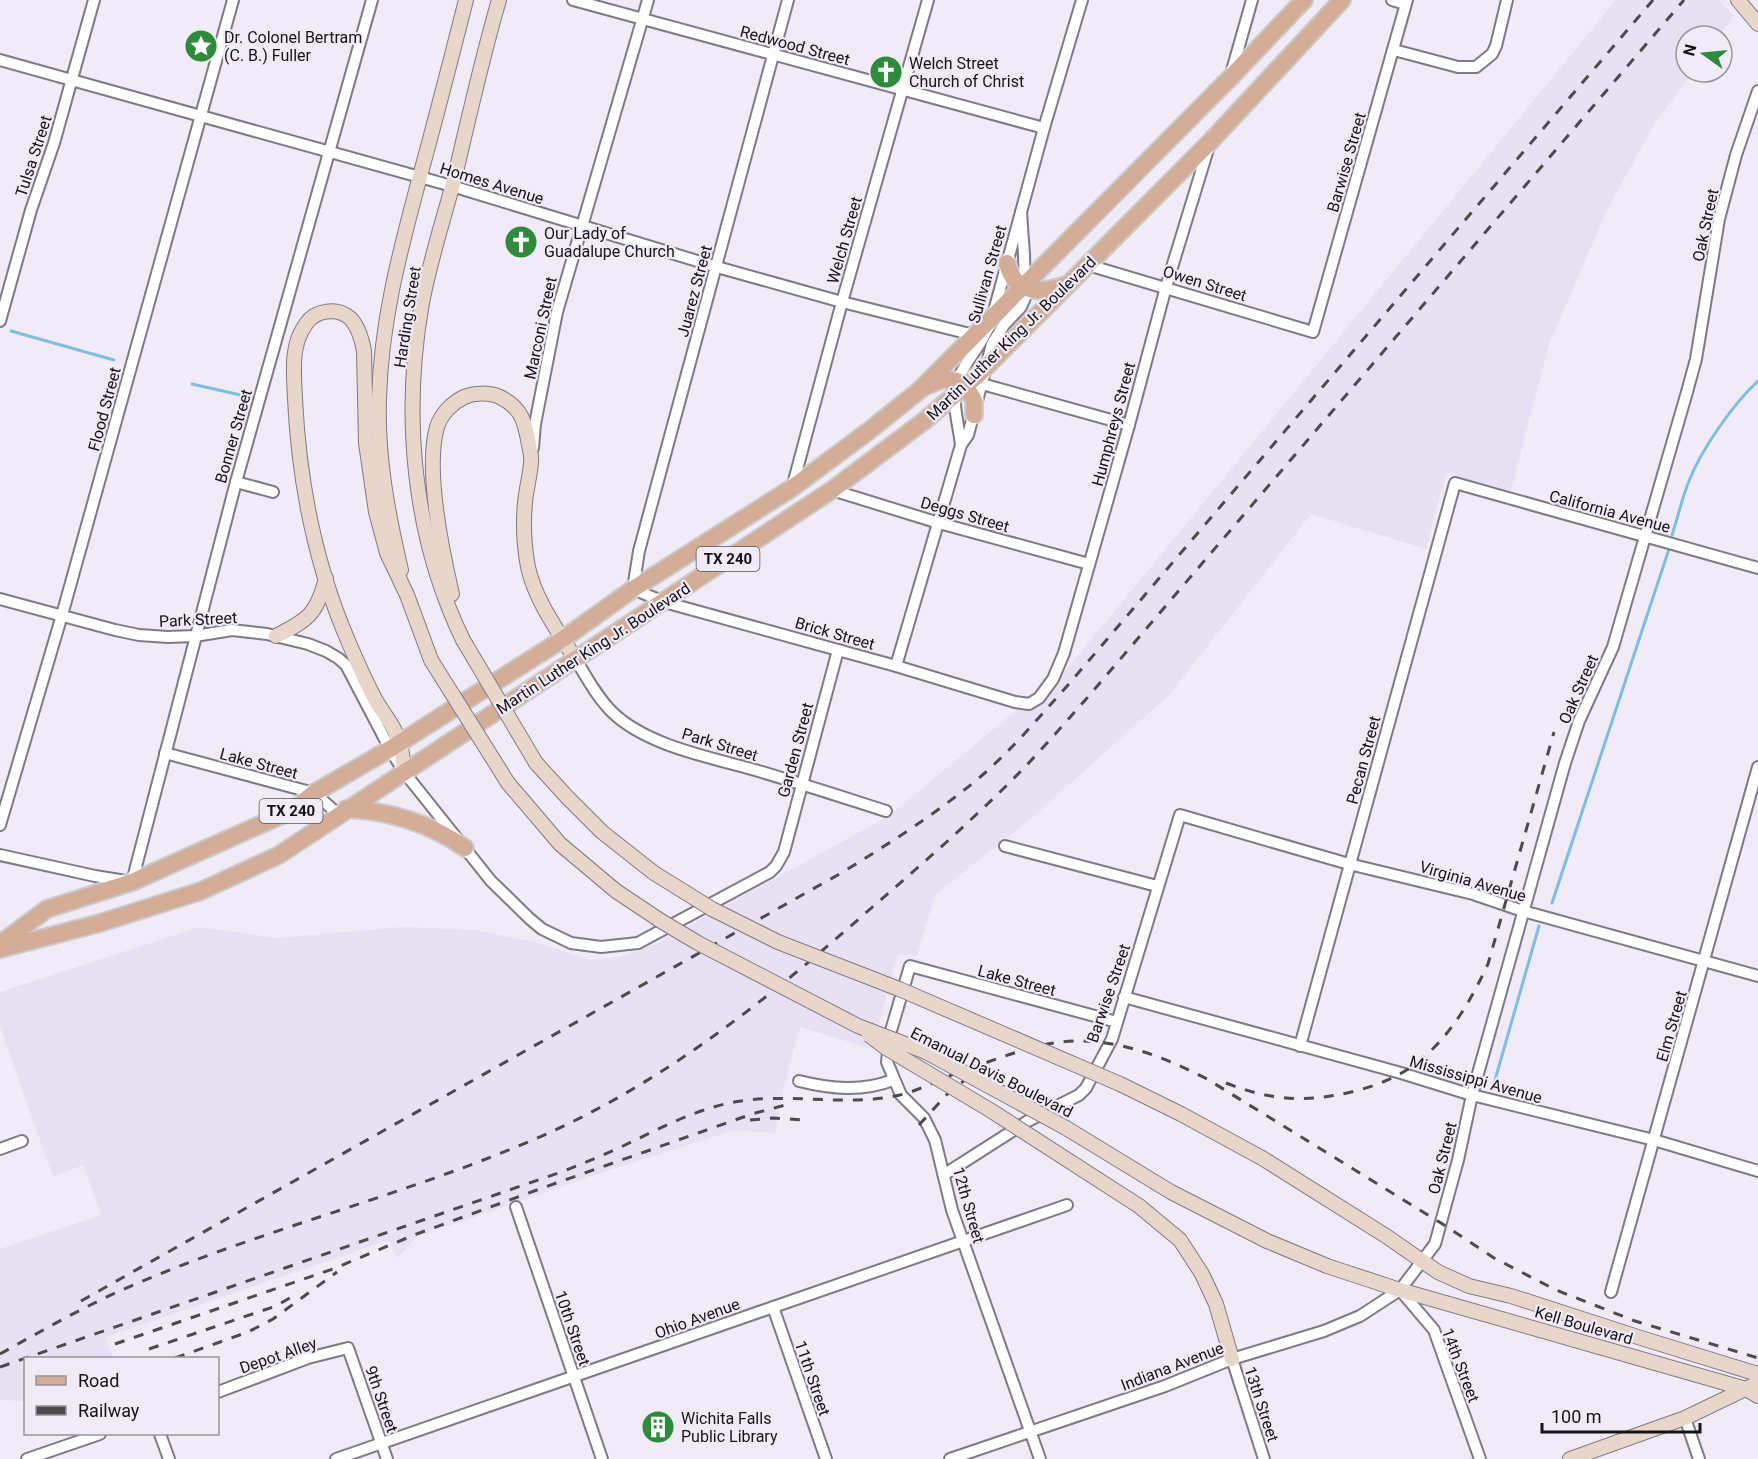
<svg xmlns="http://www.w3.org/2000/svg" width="1758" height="1459" font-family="Roboto,sans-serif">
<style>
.built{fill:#e8e0f3}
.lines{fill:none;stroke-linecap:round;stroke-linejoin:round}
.stream{stroke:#80bedf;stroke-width:3}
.street-casing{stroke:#7f7a85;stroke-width:14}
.secondary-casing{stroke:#7f7a85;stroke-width:16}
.primary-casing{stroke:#cccbcc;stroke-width:20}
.street{stroke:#fff;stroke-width:10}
.secondary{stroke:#e9d6cb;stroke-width:14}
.primary{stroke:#d3ad97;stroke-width:16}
.rail{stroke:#4c494f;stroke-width:3;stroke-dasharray:10 10;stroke-linecap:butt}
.secondary-bridge-casing{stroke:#7f7a85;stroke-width:16;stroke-linecap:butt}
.secondary-bridge{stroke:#e9d6cb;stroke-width:14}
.labels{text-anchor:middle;stroke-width:4.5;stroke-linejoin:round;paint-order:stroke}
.shield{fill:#f0ebf7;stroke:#57545a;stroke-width:1.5}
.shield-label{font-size:15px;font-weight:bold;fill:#151317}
.poi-label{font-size:16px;fill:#151317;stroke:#f0ebf7;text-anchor:start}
.street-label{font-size:16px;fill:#151317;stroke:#f0ebf7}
</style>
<rect width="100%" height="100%" fill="#f0ebf7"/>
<path class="built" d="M1616 0H1719L1733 16 1719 36H1686V72H1693L1653 126 1607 210 1549 344 1511 491 1446 473 1426 549 1311 514 1169 695 1034 816 935 895 917 956 898 954 872 1049 800 1027 784 1086 775 1133 734 1130 601 1173 417 1237 397 1258 389 1240 105 1337 113 1358H26L25 1401 0 1400V1249L101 1215 83 1165 53 1177 0 1027V992L200 927 277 938 402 927 477 930 546 945 590 960 619 957 656 944 889 816 1018 709 1036 707Z"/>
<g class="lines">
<g class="stream">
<path d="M11 331 114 360"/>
<path d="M192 384 245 396"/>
<path d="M1672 535C1678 517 1682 498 1689 481 1701 450 1733 404 1758 381"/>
<path d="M1552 903 1669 549"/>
<path d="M1493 1087 1539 926"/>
</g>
<g class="street-casing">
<g id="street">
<path d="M573 0 1044 128"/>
<path d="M788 0 639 551 633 589 664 602 896 666 1015 702 1029 704 1039 698 1053 679 1064 653 1129 425 1166 287 1209 146"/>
<path d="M1392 0 1405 4"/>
<path d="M1394 50 1458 67H1476L1492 54 1496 46 1507 0"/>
<path d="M0 60 452 186 717 267 842 302 974 335"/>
<path d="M1231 74 1252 0"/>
<path d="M1088 265 1313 332 1407 0"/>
<path d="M994 311 1044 128 1082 0"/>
<path d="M0 321 31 210 54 143 94 0"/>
<path d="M982 384 1129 425"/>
<path d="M961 445C959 425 950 399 958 379 966 360 982 345 989 326"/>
<path d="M533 448 535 424 557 312 648 0"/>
<path d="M236 482 273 492"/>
<path d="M792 488 842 302 928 0"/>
<path d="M832 490 939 523 1089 564"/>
<path d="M0 599 115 630 139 635 168 637 195 636 232 630 267 634 308 644 326 651 338 658 346 665 390 749 404 772 491 881 530 919 542 929 571 943 601 947 638 943 770 872 776 866 784 852 838 650"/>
<path d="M576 660C587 678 597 697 612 712 647 746 710 757 755 770 799 783 842 797 886 811"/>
<path d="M896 666 961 445 968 435 992 344 1004 325 1021 307 1025 298 1024 255 1021 212"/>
<path d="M165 753 314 793 338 814"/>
<path d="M0 825 62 615 233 0"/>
<path d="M1005 846 1157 886"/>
<path d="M0 855 95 876 132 882 236 482 372 0"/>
<path d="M1124 997 1401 1073 1472 1095 1654 1140 1758 1171"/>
<path d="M1300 1046 1455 483 1758 568"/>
<path d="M799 1081C831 1089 862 1092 893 1080"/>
<path d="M0 1149 22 1141"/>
<path d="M945 1174 1028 1121 1079 1095 1086 1088 1112 1039 1180 815 1349 864 1473 894 1523 911 1758 976"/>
<path d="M516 1207 602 1459"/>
<path d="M1400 1290 1434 1330 1480 1459"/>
<path d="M1611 1292 1758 767"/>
<path d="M773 1307 826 1459"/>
<path d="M1232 1359 1264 1459"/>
<path d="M218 1392 308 1358 348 1348 387 1459"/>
<path d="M1685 1418 1699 1459"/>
<path d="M160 1434 169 1459"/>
<path d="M27 1459 100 1434"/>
<path d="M336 1459 1067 1205"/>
<path d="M950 1459 1165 1386 1232 1359 1324 1331 1360 1316 1400 1290 1435 1244 1458 1160 1472 1095 1565 763 1579 721 1613 647 1687 392 1696 359 1719 219 1736 155 1758 91"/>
<path d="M1040 1459 952 1210 935 1140 924 1118 901 1095 887 1062 890 1034 910 966 1117 1022"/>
</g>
</g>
<g class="secondary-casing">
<g id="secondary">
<path d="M1738 0 1758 24"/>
<path d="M401 570C388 514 377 458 379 399 381 321 400 251 420 176 436 118 451 59 466 0"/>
<path d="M452 594C442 551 425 469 437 427 441 414 452 403 464 397 474 393 489 392 500 397 522 408 525 422 529 445 530 450 532 457 531 463 530 476 526 490 525 503 523 524 524 546 528 567 535 600 558 631 576 660"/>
<path d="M276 636C308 620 317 614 326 578"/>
<path d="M463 640C413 537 402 415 422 303 430 260 444 218 455 176 469 117 482 58 499 0"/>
<path d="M536 763 567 797 602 832 654 873"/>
<path d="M404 772C403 763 403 753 400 745 397 730 384 714 376 701 366 682 357 662 349 643 316 567 299 481 295 399 294 374 290 345 306 324 315 310 337 307 350 318 359 327 362 340 364 351L366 443 376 512 387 553 407 595 431 660"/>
<path d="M508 783 560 844 616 891"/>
<path d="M1066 1128 1171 1192 1267 1241 1327 1266 1400 1290 1746 1389 1758 1396"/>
<path d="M1262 1158 1386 1236 1438 1272 1469 1286 1511 1296 1641 1338 1758 1374"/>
<path d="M1139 1206 1180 1240 1202 1274 1216 1304 1232 1359"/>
<path d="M1570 1459 1685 1418 1758 1383"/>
</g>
</g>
<g class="primary-casing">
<g id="primary">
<path d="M1007 263C1014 294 1041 294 1066 285"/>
<path d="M926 386 943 379 957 381 969 392 974 400V415"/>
<path d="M346 809C387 810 432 824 465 848"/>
<path d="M0 944 47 909 132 882 293 810 314 793 390 749 563 639 633 589 792 488 870 430 921 389 1230 78 1304 0"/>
<path d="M0 949 100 923 201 891 279 855 832 490 924 421 976 377 1210 142 1342 0"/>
</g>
</g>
<use href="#street" class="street"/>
<use href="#secondary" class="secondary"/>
<use href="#primary" class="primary"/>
<g class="rail">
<path d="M1226 1083C1272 1101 1307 1103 1355 1091 1380 1085 1405 1074 1424 1057 1453 1032 1472 998 1488 964L1554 732"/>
<path d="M750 1120 774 1118 805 1120"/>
<path d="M919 1125 951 1090 978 1071"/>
<path d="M81 1301 843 872C893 841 942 810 986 772 1016 745 1042 714 1068 685L1653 0"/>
<path d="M115 1344 333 1269 414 1235 545 1187 752 1114 789 1104"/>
<path d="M149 1349 276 1306 293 1296"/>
<path d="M0 1354C45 1329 90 1303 138 1283 265 1229 401 1196 528 1142 657 1088 766 1001 869 910 921 865 974 819 1022 770 1044 747 1066 722 1087 698L1684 0"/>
<path d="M175 1358 248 1332 273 1319 337 1272"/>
<path d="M0 1367 564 1171C584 1163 604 1155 623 1146 661 1128 699 1107 741 1101 794 1093 848 1107 900 1095 921 1090 940 1079 959 1072 999 1059 1040 1040 1082 1041 1127 1042 1168 1059 1207 1079L1441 1223 1494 1258 1556 1290 1635 1321 1758 1358"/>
</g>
<g class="secondary-bridge-casing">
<g id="secondary-bridge">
<path d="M463 640 536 763"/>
<path d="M431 660 508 783"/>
<path d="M654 873 712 909 778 942 899 989 1120 1084 1181 1114 1262 1158"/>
<path d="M616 891 661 921 698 943 858 1026 926 1052 1066 1128"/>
<path d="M869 1035 886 1048 990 1110 1139 1206"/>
</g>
</g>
<use href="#secondary-bridge" class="secondary-bridge"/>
</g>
<defs>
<g id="sight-disc" transform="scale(1.725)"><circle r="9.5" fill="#2f8b3c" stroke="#f0ebf7"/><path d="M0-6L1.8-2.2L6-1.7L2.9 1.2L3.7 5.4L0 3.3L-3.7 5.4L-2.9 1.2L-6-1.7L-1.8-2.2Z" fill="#fff"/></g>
<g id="church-disc" transform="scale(1.725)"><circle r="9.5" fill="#2f8b3c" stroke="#f0ebf7"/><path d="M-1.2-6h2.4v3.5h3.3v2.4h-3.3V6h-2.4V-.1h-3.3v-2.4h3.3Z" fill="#fff"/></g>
<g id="building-disc" transform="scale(1.725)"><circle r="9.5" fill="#2f8b3c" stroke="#f0ebf7"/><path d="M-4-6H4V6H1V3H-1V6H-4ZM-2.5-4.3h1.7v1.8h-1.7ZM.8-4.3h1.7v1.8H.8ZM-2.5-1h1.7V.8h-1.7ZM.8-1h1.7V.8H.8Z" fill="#fff"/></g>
</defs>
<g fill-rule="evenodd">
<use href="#sight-disc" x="201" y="46"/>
<use href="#church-disc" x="886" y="72"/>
<use href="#church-disc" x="521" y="242"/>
<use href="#building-disc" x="658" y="1427"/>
</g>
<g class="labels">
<g class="shield">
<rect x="696.5" y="547" width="63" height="24" rx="4.5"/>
<rect x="259.5" y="799" width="63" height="24" rx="4.5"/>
</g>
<g class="shield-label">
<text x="728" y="564">TX 240</text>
<text x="291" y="816">TX 240</text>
</g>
<g class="poi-label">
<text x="224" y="43">Dr. Colonel Bertram<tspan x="224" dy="18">(C. B.) Fuller</tspan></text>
<text x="909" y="69">Welch Street<tspan x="909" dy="18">Church of Christ</tspan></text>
<text x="544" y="239">Our Lady of<tspan x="544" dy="18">Guadalupe Church</tspan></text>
<text x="681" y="1424">Wichita Falls<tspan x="681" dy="18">Public Library</tspan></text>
</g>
<g class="street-label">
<text transform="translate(795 45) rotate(15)" y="6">Redwood Street</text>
<text transform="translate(33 156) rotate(-72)" y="6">Tulsa Street</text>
<text transform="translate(1346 162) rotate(-74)" y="6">Barwise Street</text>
<text transform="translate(492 183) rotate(17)" y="6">Homes Avenue</text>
<text transform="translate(1705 225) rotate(-78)" y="6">Oak Street</text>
<text transform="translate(844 240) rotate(-74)" y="6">Welch Street</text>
<text transform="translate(987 274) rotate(-74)" y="6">Sullivan Street</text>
<text transform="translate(1205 283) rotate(17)" y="6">Owen Street</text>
<text transform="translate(694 291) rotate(-75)" y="6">Juarez Street</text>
<text transform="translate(407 317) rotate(-81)" y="6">Harding Street</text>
<text transform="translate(540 328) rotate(-78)" y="6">Marconi Street</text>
<text transform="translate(1011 338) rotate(-44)" y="6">Martin Luther King Jr. Boulevard</text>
<text transform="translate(104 409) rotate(-75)" y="6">Flood Street</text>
<text transform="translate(1113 424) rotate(-75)" y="6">Humphreys Street</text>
<text transform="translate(233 436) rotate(-74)" y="6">Bonner Street</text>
<text transform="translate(1610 511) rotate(15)" y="6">California Avenue</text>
<text transform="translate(965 514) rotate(16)" y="6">Deggs Street</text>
<text transform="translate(198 619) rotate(-3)" y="6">Park Street</text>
<text transform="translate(835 633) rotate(16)" y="6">Brick Street</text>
<text transform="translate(593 648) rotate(-33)" y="6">Martin Luther King Jr. Boulevard</text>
<text transform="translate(1578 689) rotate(-66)" y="6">Oak Street</text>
<text transform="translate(720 744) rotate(17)" y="6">Park Street</text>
<text transform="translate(795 750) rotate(-75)" y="6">Garden Street</text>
<text transform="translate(1363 760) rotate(-75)" y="6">Pecan Street</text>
<text transform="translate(259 763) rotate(15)" y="6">Lake Street</text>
<text transform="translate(1473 881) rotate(16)" y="6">Virginia Avenue</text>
<text transform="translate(1017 980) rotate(15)" y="6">Lake Street</text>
<text transform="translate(1108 993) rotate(-71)" y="6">Barwise Street</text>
<text transform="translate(1671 1026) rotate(-74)" y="6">Elm Street</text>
<text transform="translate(992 1072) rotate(27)" y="6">Emanual Davis Boulevard</text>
<text transform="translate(1476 1079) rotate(16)" y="6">Mississippi Avenue</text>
<text transform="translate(1442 1158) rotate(-76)" y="6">Oak Street</text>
<text transform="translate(969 1205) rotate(74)" y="6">12th Street</text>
<text transform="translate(697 1318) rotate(-20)" y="6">Ohio Avenue</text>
<text transform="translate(1584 1325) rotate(16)" y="6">Kell Boulevard</text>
<text transform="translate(573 1328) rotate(71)" y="6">10th Street</text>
<text transform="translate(278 1355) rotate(-19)" y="6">Depot Alley</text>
<text transform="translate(1461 1365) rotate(69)" y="6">14th Street</text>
<text transform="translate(1172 1366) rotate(-21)" y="6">Indiana Avenue</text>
<text transform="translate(813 1378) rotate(71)" y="6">11th Street</text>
<text transform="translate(382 1399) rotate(71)" y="6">9th Street</text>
<text transform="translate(1262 1404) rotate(72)" y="6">13th Street</text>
</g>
</g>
<rect x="24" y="1357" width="195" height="78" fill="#f0ebf7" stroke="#98959d" stroke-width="1.5"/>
<rect x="36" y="1376" width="30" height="9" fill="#d3ad97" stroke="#98959d" stroke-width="1.5"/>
<text x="78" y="1387" font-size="18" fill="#151317">Road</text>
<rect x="36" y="1406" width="30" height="9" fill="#4c494f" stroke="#98959d" stroke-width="1.5"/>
<text x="78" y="1417" font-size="18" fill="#151317">Railway</text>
<g transform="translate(1704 54) rotate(285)"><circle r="28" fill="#f0ebf7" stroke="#98959d" stroke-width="1.5"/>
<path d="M0-4.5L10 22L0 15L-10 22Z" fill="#2f8b3c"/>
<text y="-9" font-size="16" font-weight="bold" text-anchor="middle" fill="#151317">N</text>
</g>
<path d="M1542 1423v9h158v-9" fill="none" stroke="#151317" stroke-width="3"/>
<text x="1551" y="1423" font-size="18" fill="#151317" stroke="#f0ebf7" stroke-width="4.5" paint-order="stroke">100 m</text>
</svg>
